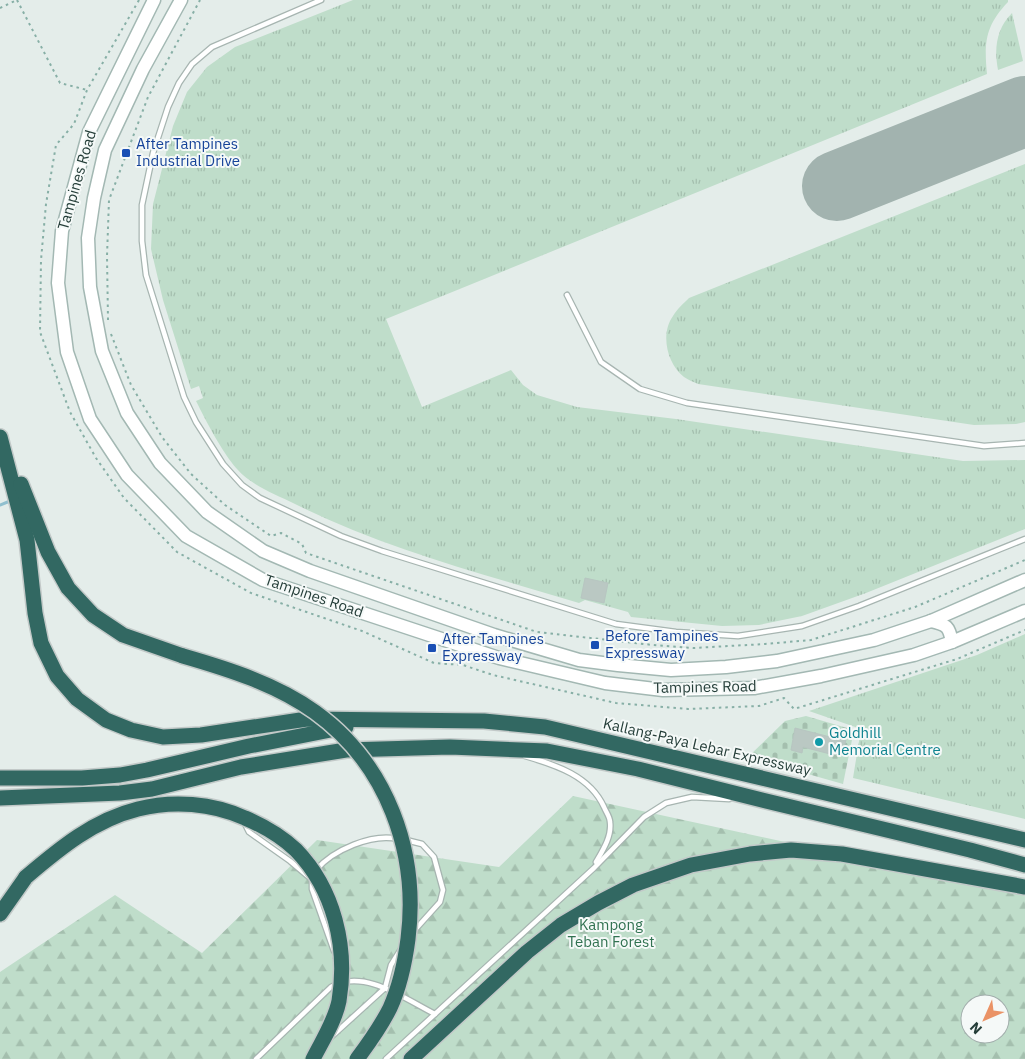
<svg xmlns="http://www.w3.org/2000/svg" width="1025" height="1059" font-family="'IBM Plex Sans',sans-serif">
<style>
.grass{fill:url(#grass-tufts)}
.forest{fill:url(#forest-firs);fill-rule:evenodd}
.cemetery{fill:url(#cemetery-stones)}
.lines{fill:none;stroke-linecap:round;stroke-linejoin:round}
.stream{stroke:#90bfce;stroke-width:3}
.runway{stroke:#a2b3af;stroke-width:70}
.building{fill:#bac8c3;stroke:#b7c6c1}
.service-casing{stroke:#a7b5b1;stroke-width:7}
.secondary-casing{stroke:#a3b8b3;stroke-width:15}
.motorway-casing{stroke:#c2c9c8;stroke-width:18}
.path{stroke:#87afa6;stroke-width:2;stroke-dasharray:2.5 4;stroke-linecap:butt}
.service{stroke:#fff;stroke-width:4.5}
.secondary{stroke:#fff;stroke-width:12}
.motorway{stroke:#326862;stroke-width:15}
.motorway-bridge-casing{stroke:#c2c9c8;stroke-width:18;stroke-linecap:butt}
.motorway-bridge{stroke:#326862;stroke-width:15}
.transit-dot{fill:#1a4fb4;stroke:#f5f9f8;stroke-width:2}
.culture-dot{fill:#0f9aa8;stroke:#f5f9f8;stroke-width:2}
.labels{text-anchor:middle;stroke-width:4;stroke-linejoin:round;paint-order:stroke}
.transit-label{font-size:15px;fill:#164399;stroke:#f5f9f8;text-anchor:start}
.street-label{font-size:15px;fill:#253e39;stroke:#f5f9f8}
.culture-label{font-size:15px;fill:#0d838f;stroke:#f5f9f8;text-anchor:start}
.park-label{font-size:15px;fill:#317251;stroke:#f5f9f8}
</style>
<defs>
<pattern id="grass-tufts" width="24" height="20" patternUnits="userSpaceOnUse" patternTransform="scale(1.25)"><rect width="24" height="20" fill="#bfddca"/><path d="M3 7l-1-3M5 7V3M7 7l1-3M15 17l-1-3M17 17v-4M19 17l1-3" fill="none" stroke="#a4bfae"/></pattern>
<pattern id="forest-firs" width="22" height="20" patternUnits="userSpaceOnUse" patternTransform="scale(1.25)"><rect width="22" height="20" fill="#bfddca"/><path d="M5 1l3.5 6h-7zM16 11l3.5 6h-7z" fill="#a4bfae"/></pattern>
<pattern id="cemetery-stones" width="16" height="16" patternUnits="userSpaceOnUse" patternTransform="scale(1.25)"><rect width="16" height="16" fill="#bfddca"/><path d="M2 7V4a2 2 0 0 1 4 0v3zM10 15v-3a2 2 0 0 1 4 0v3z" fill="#a4bfae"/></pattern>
</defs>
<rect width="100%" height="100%" fill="#e4edea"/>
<g class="grass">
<path d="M353 0H1008V2C985 26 984 43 987 74L386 319 422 407 511 370 523 385 537 395 577 407 676 419 963 461 1025 460V529L866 593 802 616 759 625 722 626 631 617 628 612 585 600 579 603C483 574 385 549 295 504 275 494 252 486 237 469 222 452 206 421 196 401L203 398 199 386 191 389 163 300 151 249 153 204 173 126 187 92 207 67 235 47Z"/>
<path d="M1012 13 1023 61 998 70C994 49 996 29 1012 13Z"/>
<path d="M1025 164V422L1016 424 974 425 698 384C694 382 688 380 684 377 667 364 660 334 673 316 677 309 684 303 689 298Z"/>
<path d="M1025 634V819L853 778 861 729 809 711 977 655Z"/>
</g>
<path class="forest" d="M573 796 1025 894V1059H0V972L115 895 202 953 317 840 499 867ZM970 1004H1000V1034H970Z"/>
<path class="cemetery" d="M806 716 854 730 843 784 748 757 785 721Z"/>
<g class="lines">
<path class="stream" d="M0 505 10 501"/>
<path class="runway" d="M837 186 1025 111"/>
</g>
<g class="building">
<path d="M585 578 608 583 604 603 581 598Z"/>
<path d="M795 728 838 739V738L846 740 842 755 834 753V755L803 747 802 753 791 750Z"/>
</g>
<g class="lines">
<g class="service-casing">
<g id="service">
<path d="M321 0 212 47 192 64 179 83 168 107 153 153 142 205V241L146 275 184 397 196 422 223 464 242 485 260 498 341 536 382 551 616 624 676 632 738 636 802 626 859 606 1025 539"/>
<path d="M567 295 601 362 640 389 687 403 984 446 1025 443"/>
<path d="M525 756C556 765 590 776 604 807 606 812 610 817 610 822 612 836 603 850 596 862"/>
<path d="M244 822 249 832 290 861 309 877"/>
<path d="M406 840 422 844 434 857 443 890 440 902 413 932"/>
<path d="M316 870C333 850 372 833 398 839"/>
<path d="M312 880V889L334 951"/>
<path d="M330 1038 385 988 391 965 401 949"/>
<path d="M256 1059 331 987C364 968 405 999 435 1014"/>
<path d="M386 1059 594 868 644 817 666 803 692 797 729 799"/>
</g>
</g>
<g class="secondary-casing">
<g id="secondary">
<path d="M154 0 89 132 62 231 58 283 67 352 90 419 127 475 186 536 263 580 499 658 605 683 663 690 754 688 821 676 914 655 952 642 1025 611"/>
<path d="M181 0 143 69 105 150 94 198 88 238 90 287 102 351 127 413 160 463 207 512 263 551 310 571 494 635 579 660 618 665 671 670 726 667 777 661 874 640 931 621 1025 580"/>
<path d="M931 621C947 625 949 626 952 642"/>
</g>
</g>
<g class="motorway-casing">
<g id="motorway">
<path d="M0 437 27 540 35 613 41 643 57 676 77 699 106 720 131 730 163 737 201 735 307 719 484 721 545 727 1025 840"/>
<path d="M21 484 48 552 68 588 93 615 123 635 183 656"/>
<path d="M0 778H82L120 775 147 770 249 746 346 727"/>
<path d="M0 798 120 793 152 789 241 767 346 750 450 747 547 751 638 769 762 800 970 850 1025 865"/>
<path d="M0 914 26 877"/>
<path d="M411 1059 527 952 561 925 598 903 633 885 691 865 750 854 791 850 842 854 1025 887"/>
</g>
</g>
<g class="path">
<path d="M17 0 60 83 87 90"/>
<path d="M139 0 87 90 74 124 56 145 46 204 41 260 40 332 70 412 96 458 124 498 177 552 251 593 362 631 434 663 463 665 493 675 616 703 688 709 759 706 784 698 794 709 957 659 1025 630"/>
<path d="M0 8 17 0"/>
<path d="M108 320 107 256 109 200 148 97 200 0"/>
<path d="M111 334 131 385 162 437 191 474 225 505 271 536 281 533 302 544 306 553 537 632 653 645 693 648 765 644 811 640 915 607 1025 560"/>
</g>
<use href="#service" class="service"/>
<use href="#secondary" class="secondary"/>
<use href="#motorway" class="motorway"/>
<g class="motorway-bridge-casing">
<g id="motorway-bridge">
<path d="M183 656C228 669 276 684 315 712 387 764 419 852 408 939 405 962 400 986 390 1008 381 1026 369 1043 357 1059"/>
<path d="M26 877C60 848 94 820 138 809 173 800 212 803 245 818 264 826 281 836 296 850 334 889 348 947 339 1001 335 1021 322 1041 313 1059"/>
</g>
</g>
<use href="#motorway-bridge" class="motorway-bridge"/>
</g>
<g class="transit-dot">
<rect x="121" y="148" width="10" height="10" rx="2.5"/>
<rect x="590" y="640" width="10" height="10" rx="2.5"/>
<rect x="427" y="643" width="10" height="10" rx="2.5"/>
</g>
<circle class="culture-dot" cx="819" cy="742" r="5"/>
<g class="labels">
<g class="transit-label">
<text x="136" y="149">After Tampines<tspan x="136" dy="17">Industrial Drive</tspan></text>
<text x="605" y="641">Before Tampines<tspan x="605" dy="17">Expressway</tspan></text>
<text x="442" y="644">After Tampines<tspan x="442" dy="17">Expressway</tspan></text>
</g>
<g class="street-label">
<text transform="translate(77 180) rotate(-74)" y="5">Tampines Road</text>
<text transform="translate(314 596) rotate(19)" y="5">Tampines Road</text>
<text transform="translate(705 687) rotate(-1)" y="5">Tampines Road</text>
<text transform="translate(707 747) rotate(13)" y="5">Kallang-Paya Lebar Expressway</text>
</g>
<g class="culture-label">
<text x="829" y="738">Goldhill<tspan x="829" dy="17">Memorial Centre</tspan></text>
</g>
<g class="park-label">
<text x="611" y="930">Kampong<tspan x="611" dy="17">Teban Forest</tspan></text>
</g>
</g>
<g transform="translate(985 1019) rotate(225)"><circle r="24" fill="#f5f9f8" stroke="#a2aeac"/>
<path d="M0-4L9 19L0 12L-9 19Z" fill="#ea9366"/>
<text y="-8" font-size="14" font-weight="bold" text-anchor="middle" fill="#253e39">N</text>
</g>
</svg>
